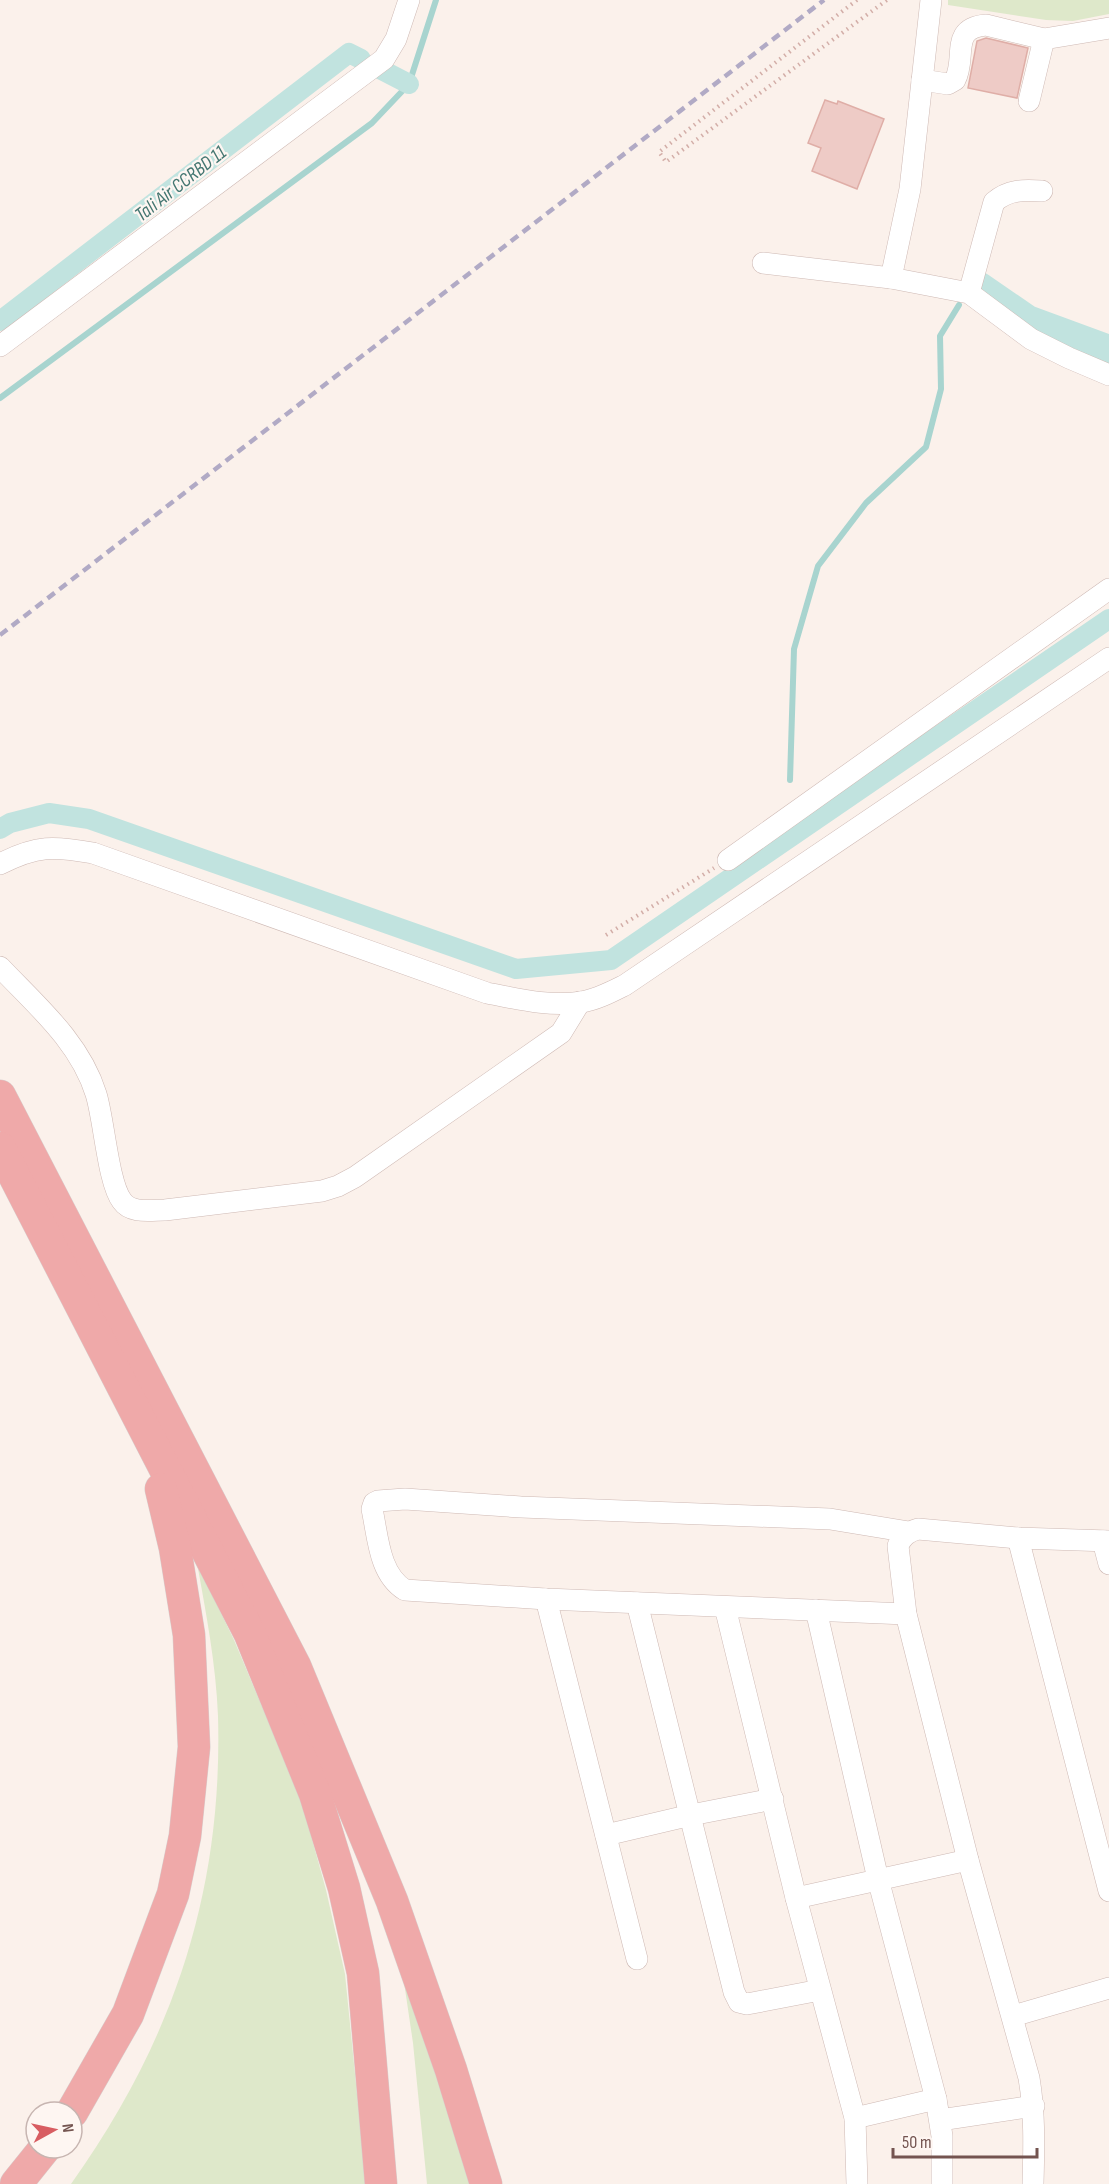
<svg xmlns="http://www.w3.org/2000/svg" width="1109" height="2184" font-family="'Sofia Sans Condensed',sans-serif">
<style>
.green{fill:#dee8ca}
.lines{fill:none;stroke-linecap:round;stroke-linejoin:round}
.stream{stroke:#a8d4cf;stroke-width:6}
.canal{stroke:#c1e3df;stroke-width:20}
.river{stroke:#c1e3df;stroke-width:34}
.building{fill:#eecbc6;stroke:#dfaea7;stroke-width:1.5}
.minor-casing{stroke:#ceb9b4;stroke-width:22}
.highway-casing{stroke:#d8cfce;stroke-width:33}
.path{stroke:#d3aea8;stroke-width:4;stroke-dasharray:1.5 4.5;stroke-linecap:butt}
.minor{stroke:#fff;stroke-width:21}
.highway{stroke:#efa9a9;stroke-width:32}
.rail{stroke:#b1aac5;stroke-width:4.5;stroke-dasharray:9 6;stroke-linecap:butt}
.labels{text-anchor:middle;stroke-width:4.5;stroke-linejoin:round;paint-order:stroke}
.water-label{font-size:20px;font-style:italic;fill:#457772;stroke:#fef6f2}
</style>
<rect width="100%" height="100%" fill="#fbf1eb"/>
<g class="green">
<path d="M948 0H1109V14L1073 21 1046 20 948 5Z"/>
<path d="M197 1563 234 1640 301 1799 326 1890 345 1974 366 2184H71C173 2041 223 1892 218 1716 216 1664 206 1613 197 1563Z"/>
<path d="M400 1955 473 2184H427L413 2043Z"/>
</g>
<g class="lines">
<g class="stream">
<path d="M0 398 372 123 409 84 436 0"/>
<path d="M790 780 794 649 818 566 866 503 926 447 941 389 940 336 959 305"/>
</g>
<g class="canal">
<path d="M378 68 409 84"/>
<path d="M0 321 349 53 361 59"/>
<path d="M0 829 10 823 49 813 89 819 516 969 611 960 1109 619"/>
</g>
<path class="river" d="M979 289 1027 322 1109 352"/>
</g>
<g class="building">
<path d="M986 38 1028 48 1017 98 968 88 977 41Z"/>
<path d="M825 100 837 104 838 101 884 119 857 189 812 171 821 148 808 143Z"/>
</g>
<g class="lines">
<g class="minor-casing">
<g id="minor">
<path d="M931 0 910 189 891 278 969 293 1031 339 1069 358 1109 375"/>
<path d="M922 80 948 84 955 80C967 58 949 28 986 25L1044 39 1109 28"/>
<path d="M1029 101 1044 39"/>
<path d="M763 263 891 278"/>
<path d="M969 293 994 202C1009 189 1024 190 1042 191"/>
<path d="M0 346 384 59 396 39 409 0"/>
<path d="M728 860 1109 589"/>
<path d="M0 864C37 845 54 846 93 853L487 993C518 999 550 1007 581 1002 596 1000 611 992 625 985L1109 658"/>
<path d="M0 967C36 1005 80 1042 96 1094 104 1119 108 1183 122 1201 131 1214 151 1210 165 1210L322 1191 338 1186 355 1177 561 1033 580 1002"/>
<path d="M1018 1538 1109 1891"/>
<path d="M1103 1541 1109 1564"/>
<path d="M546 1599 637 1959"/>
<path d="M637 1603 734 1992 739 2002 747 2004 820 1990"/>
<path d="M725 1607 796 1898 855 2118 857 2184"/>
<path d="M816 1610 878 1879 936 2099 942 2136V2184"/>
<path d="M906 1614 546 1599 405 1590C379 1574 378 1537 372 1509L374 1503 378 1501 405 1499 521 1507 830 1519 909 1532"/>
<path d="M606 1835 691 1815 773 1799"/>
<path d="M796 1898 968 1860"/>
<path d="M1013 2016 1109 1988"/>
<path d="M855 2118 936 2099"/>
<path d="M940 2120 1034 2106"/>
<path d="M1033 2184C1034 2148 1035 2114 1029 2078L968 1860 906 1614 898 1546C902 1536 908 1532 918 1529L1018 1538 1109 1541"/>
</g>
</g>
<g class="highway-casing">
<g id="highway">
<path d="M0 1096 295 1666 392 1901 451 2070 486 2184"/>
<path d="M0 1148 250 1634 315 1794 344 1888 363 1973 381 2184"/>
<path d="M72 2112 128 2014 173 1894 185 1836 194 1747 189 1635 175 1548 161 1489"/>
<path d="M16 2184 45 2148"/>
</g>
</g>
<g class="path">
<path d="M857 0 659 152 666 162 887 0"/>
<path d="M606 935 714 868"/>
</g>
<use href="#minor" class="minor"/>
<use href="#highway" class="highway"/>
<path class="rail" d="M0 635 824 0"/>
</g>
<g class="labels">
<g class="water-label">
<text transform="translate(180 183) rotate(-38)" y="7">Tali Air CCRBD 11</text>
</g>
</g>
<g transform="translate(54 2130) rotate(82)"><circle r="28" fill="#fef6f2" stroke="#c7b5b1" stroke-width="1.5"/>
<path d="M0-4.5L10 22L0 15L-10 22Z" fill="#d85d62"/>
<text y="-9" font-size="16" font-weight="bold" text-anchor="middle" fill="#745450">N</text>
</g>
<path d="M893 2148v9h144v-9" fill="none" stroke="#745450" stroke-width="3"/>
<text x="902" y="2148" font-size="18" fill="#745450" stroke="#fef6f2" stroke-width="4.5" paint-order="stroke">50 m</text>
</svg>
